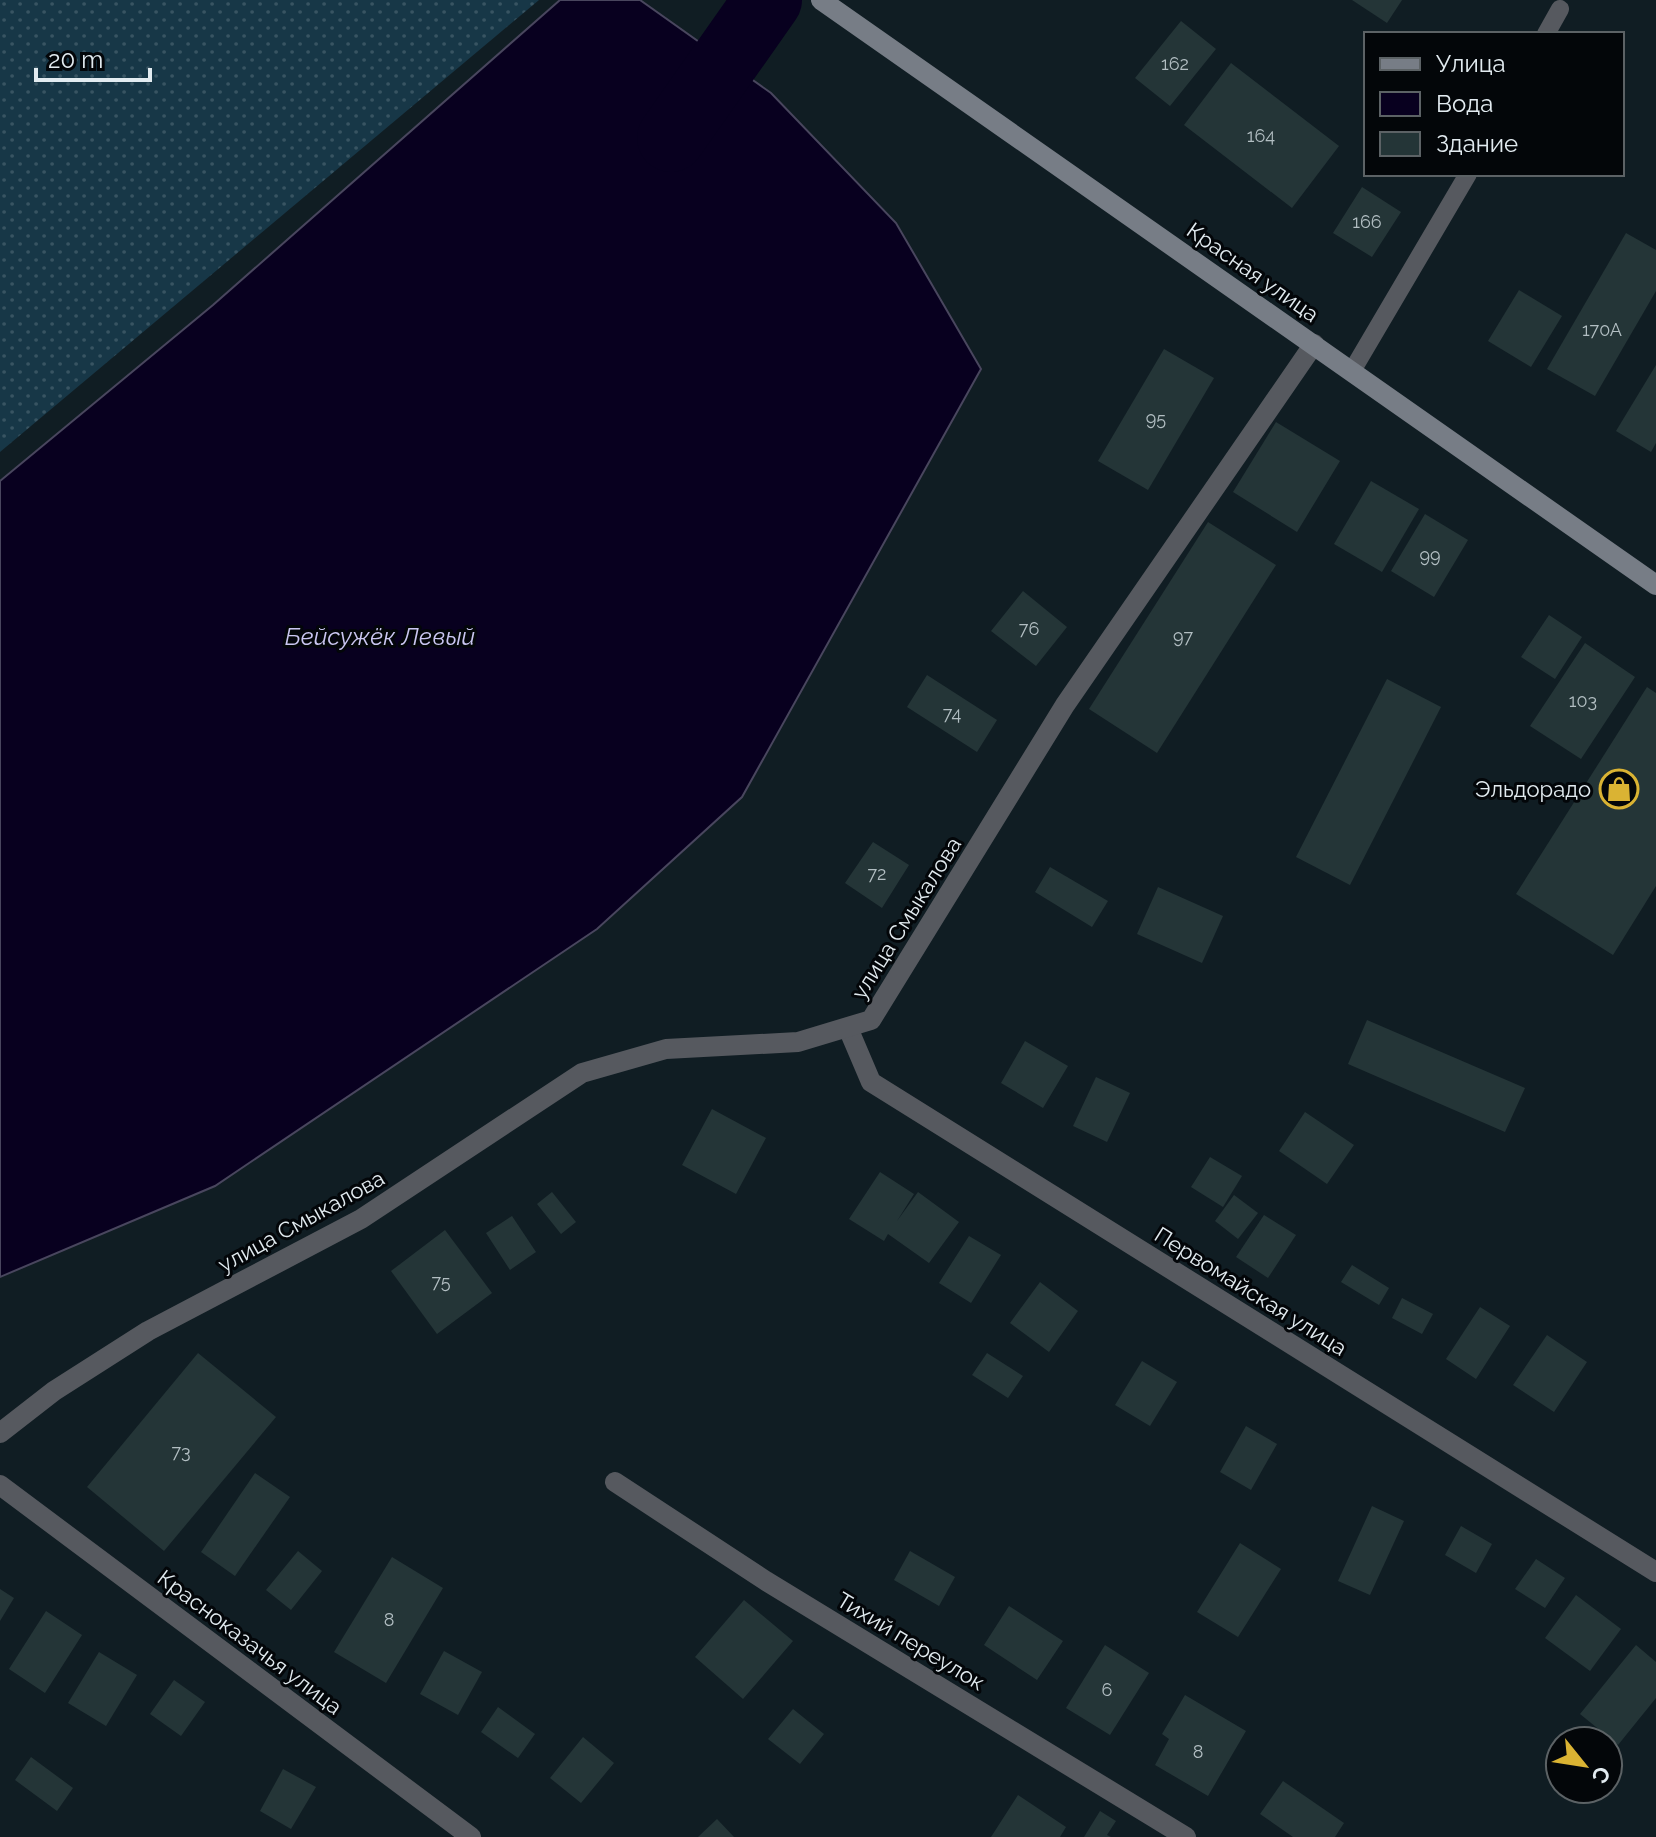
<svg xmlns="http://www.w3.org/2000/svg" width="1656" height="1837" font-family="Raleway,sans-serif">
<style>
.grass{fill:url(#grass-dots)}
.water{fill:#08001f;stroke:#49465e;stroke-width:2}
.lines{fill:none;stroke-linecap:round;stroke-linejoin:round}
.river{stroke:#08001f;stroke-width:68}
.building{fill:#243537}
.lane{stroke:#56595f;stroke-width:18}
.street{stroke:#56595f;stroke-width:20}
.secondary{stroke:#777d86;stroke-width:20}
.labels{text-anchor:middle;stroke-width:6;stroke-linejoin:round;paint-order:stroke}
.number-label{font-size:18px;fill:#b2bec2}
.street-label{font-size:22px;fill:#e2ebf0;stroke:#030609}
.poi-label{font-size:22px;fill:#e2ebf0;stroke:#030609;text-anchor:end}
.water-label{font-size:24px;font-style:italic;fill:#cac6f1;stroke:#030609}
</style>
<defs>
<pattern id="grass-dots" width="8" height="8" patternUnits="userSpaceOnUse" patternTransform="scale(2)"><rect width="8" height="8" fill="#173747"/><path d="M2 2h.1M6 6h.1" fill="none" stroke="#385462" stroke-width="1.8" stroke-linecap="round"/></pattern>
</defs>
<rect width="100%" height="100%" fill="#101d23"/>
<path class="grass" d="M0 0H539L0 452Z"/>
<path class="water" d="M560 0H640L771 93 896 223 981 369 742 797 597 929 215 1186 0 1277V481L213 305Z"/>
<g class="lines">
<path class="river" d="M671 138 768 0"/>
</g>
<g class="building">
<path d="M1352 0H1402L1387 23Z"/>
<path d="M1181 21 1216 49 1170 106 1135 78Z"/>
<path d="M1231 63 1339 146 1292 208 1184 125Z"/>
<path d="M1362 187 1401 212 1372 257 1333 233Z"/>
<path d="M1626 233 1656 250V291L1595 396 1547 369Z"/>
<path d="M1519 290 1562 316 1531 367 1488 341Z"/>
<path d="M1164 349 1214 378 1148 490 1098 461Z"/>
<path d="M1656 365V443L1651 452 1616 431Z"/>
<path d="M1276 422 1340 461 1297 532 1233 492Z"/>
<path d="M1371 481 1419 509 1382 572 1334 544Z"/>
<path d="M1425 514 1468 540 1434 597 1391 571Z"/>
<path d="M1208 522 1276 565 1157 753 1089 709Z"/>
<path d="M1023 591 1067 627 1036 666 991 631Z"/>
<path d="M1549 615 1582 637 1555 679 1521 657Z"/>
<path d="M1585 643 1635 677 1581 759 1530 726Z"/>
<path d="M927 675 997 720 977 752 907 707Z"/>
<path d="M1387 679 1441 707 1350 885 1296 857Z"/>
<path d="M1647 687 1656 693V886L1613 955 1516 894Z"/>
<path d="M873 842 909 865 882 908 845 883Z"/>
<path d="M1050 867 1108 901 1092 927 1035 892Z"/>
<path d="M1158 887 1223 916 1202 963 1137 934Z"/>
<path d="M1367 1020 1525 1088 1505 1132 1348 1064Z"/>
<path d="M1025 1041 1068 1066 1043 1108 1001 1083Z"/>
<path d="M1096 1077 1130 1093 1107 1142 1073 1126Z"/>
<path d="M712 1109 766 1138 736 1194 682 1165Z"/>
<path d="M1305 1112 1354 1145 1327 1184 1279 1151Z"/>
<path d="M1210 1157 1242 1176 1223 1207 1191 1187Z"/>
<path d="M880 1172 914 1194 897 1221 918 1192 959 1222 929 1263 888 1234 884 1241 849 1219Z"/>
<path d="M552 1192 576 1222 561 1234 537 1204Z"/>
<path d="M1234 1195 1258 1213 1238 1239 1215 1221Z"/>
<path d="M1264 1215 1296 1235 1268 1278 1236 1257Z"/>
<path d="M512 1216 536 1252 510 1270 486 1233Z"/>
<path d="M445 1230 492 1293 437 1334 391 1271Z"/>
<path d="M969 1236 1001 1255 971 1303 939 1283Z"/>
<path d="M1352 1265 1389 1288 1379 1305 1341 1282Z"/>
<path d="M1040 1282 1078 1311 1049 1352 1010 1323Z"/>
<path d="M1402 1298 1433 1314 1422 1334 1392 1318Z"/>
<path d="M1480 1307 1510 1326 1476 1379 1446 1359Z"/>
<path d="M1547 1335 1587 1362 1554 1412 1513 1385Z"/>
<path d="M198 1353 276 1417 164 1551 87 1487Z"/>
<path d="M987 1353 1023 1376 1008 1398 972 1375Z"/>
<path d="M1142 1361 1177 1382 1150 1426 1115 1405Z"/>
<path d="M1246 1426 1277 1444 1251 1490 1220 1472Z"/>
<path d="M255 1473 290 1497 235 1576 201 1552Z"/>
<path d="M1372 1506 1404 1521 1370 1595 1338 1581Z"/>
<path d="M1461 1526 1492 1544 1476 1573 1445 1555Z"/>
<path d="M1240 1543 1281 1569 1238 1637 1197 1612Z"/>
<path d="M298 1551 322 1571 291 1610 266 1590Z"/>
<path d="M910 1551 955 1577 939 1606 894 1580Z"/>
<path d="M392 1557 443 1588 386 1683 334 1652Z"/>
<path d="M1536 1559 1565 1578 1545 1608 1515 1589Z"/>
<path d="M0 1589 14 1598 0 1621Z"/>
<path d="M1576 1595 1621 1629 1590 1671 1545 1638Z"/>
<path d="M744 1600 793 1641 743 1699 695 1657Z"/>
<path d="M1009 1606 1063 1641 1037 1680 984 1645Z"/>
<path d="M46 1611 82 1635 45 1693 9 1669Z"/>
<path d="M1105 1645 1149 1673 1110 1735 1066 1708Z"/>
<path d="M1636 1645 1656 1662V1698L1618 1745 1580 1714Z"/>
<path d="M444 1651 482 1672 458 1715 420 1694Z"/>
<path d="M99 1652 137 1675 106 1726 68 1703Z"/>
<path d="M174 1680 205 1702 181 1736 150 1714Z"/>
<path d="M1185 1695 1246 1731 1208 1796 1155 1765 1169 1739 1162 1734Z"/>
<path d="M498 1707 535 1734 518 1758 481 1732Z"/>
<path d="M793 1709 824 1734 800 1764 768 1739Z"/>
<path d="M583 1737 614 1763 581 1803 550 1778Z"/>
<path d="M31 1757 73 1788 57 1811 15 1780Z"/>
<path d="M283 1769 316 1787 291 1829 260 1811Z"/>
<path d="M1283 1781 1344 1823 1335 1837H1293L1260 1814Z"/>
<path d="M1018 1795 1066 1827 1060 1837H991Z"/>
<path d="M1100 1811 1116 1821 1107 1835 1111 1837H1084Z"/>
<path d="M717 1819 734 1837H698Z"/>
</g>
<g class="lines">
<g class="lane">
<path d="M1546 34 1560 9"/>
<path d="M1352 371 1468 174"/>
</g>
<g class="street">
<path d="M848 1028 871 1082 1656 1572"/>
<path d="M0 1433 54 1391 148 1331 361 1219 582 1073 666 1049 798 1042 871 1020 1065 705 1314 344"/>
<path d="M615 1482 766 1581 1186 1837"/>
<path d="M0 1485 471 1837"/>
</g>
<path class="secondary" d="M821 0 1656 585"/>
</g>
<defs>
<g id="shop-ring" transform="scale(2)"><circle r="9.5" fill="#030609" stroke="#dab333" stroke-width="1.5"/><path d="M-5-2.5h2.3a2.7 3.5 0 0 1 5.4 0H5L5.5 6h-11ZM-1.5-2.5h3a1.5 2.3 0 0 0-3 0Z" fill="#dab333"/></g>
</defs>
<g fill-rule="evenodd">
<use href="#shop-ring" x="1619" y="789"/>
</g>
<g class="labels">
<g class="number-label">
<text x="1175" y="70">162</text>
<text x="1261" y="142">164</text>
<text x="1367" y="228">166</text>
<text x="1602" y="336">170А</text>
<text x="1156" y="425">95</text>
<text x="1430" y="562">99</text>
<text x="1029" y="635">76</text>
<text x="1183" y="643">97</text>
<text x="1583" y="707">103</text>
<text x="952" y="720">74</text>
<text x="877" y="880">72</text>
<text x="441" y="1288">75</text>
<text x="181" y="1458">73</text>
<text x="389" y="1626">8</text>
<text x="1107" y="1696">6</text>
<text x="1198" y="1758">8</text>
</g>
<g class="street-label">
<text transform="translate(1253 272) rotate(35)" y="8">Красная улица</text>
<text transform="translate(906 918) rotate(-58)" y="8">улица Смыкалова</text>
<text transform="translate(301 1221) rotate(-29)" y="8">улица Смыкалова</text>
<text transform="translate(1251 1291) rotate(32)" y="8">Первомайская улица</text>
<text transform="translate(911 1641) rotate(31)" y="8">Тихий переулок</text>
<text transform="translate(250 1642) rotate(37)" y="8">Красноказачья улица</text>
</g>
<g class="poi-label">
<text x="1591" y="797">Эльдорадо</text>
</g>
<g class="water-label">
<text x="380" y="645">Бейсужёк Левый</text>
</g>
</g>
<rect x="1364" y="32" width="260" height="144" fill="#030609" stroke="#5c6265" stroke-width="2"/>
<rect x="1380" y="58" width="40" height="12" fill="#777d86" stroke="#5c6265" stroke-width="2"/>
<text x="1436" y="72" font-size="24" fill="#e2ebf0">Улица</text>
<rect x="1380" y="92" width="40" height="24" fill="#08001f" stroke="#5c6265" stroke-width="2"/>
<text x="1436" y="112" font-size="24" fill="#e2ebf0">Вода</text>
<rect x="1380" y="132" width="40" height="24" fill="#243537" stroke="#5c6265" stroke-width="2"/>
<text x="1436" y="152" font-size="24" fill="#e2ebf0">Здание</text>
<g transform="translate(1584 1765) rotate(120)"><circle r="38" fill="#030609" stroke="#5c6265" stroke-width="2"/>
<path d="M0-6L14 30L0 20L-14 30Z" fill="#dab333"/>
<text y="-12" font-size="22" font-weight="bold" text-anchor="middle" fill="#e2ebf0">С</text>
</g>
<path d="M36 68v12h114v-12" fill="none" stroke="#e2ebf0" stroke-width="4"/>
<text x="48" y="68" font-size="24" fill="#e2ebf0" stroke="#030609" stroke-width="6" paint-order="stroke">20 m</text>
</svg>
